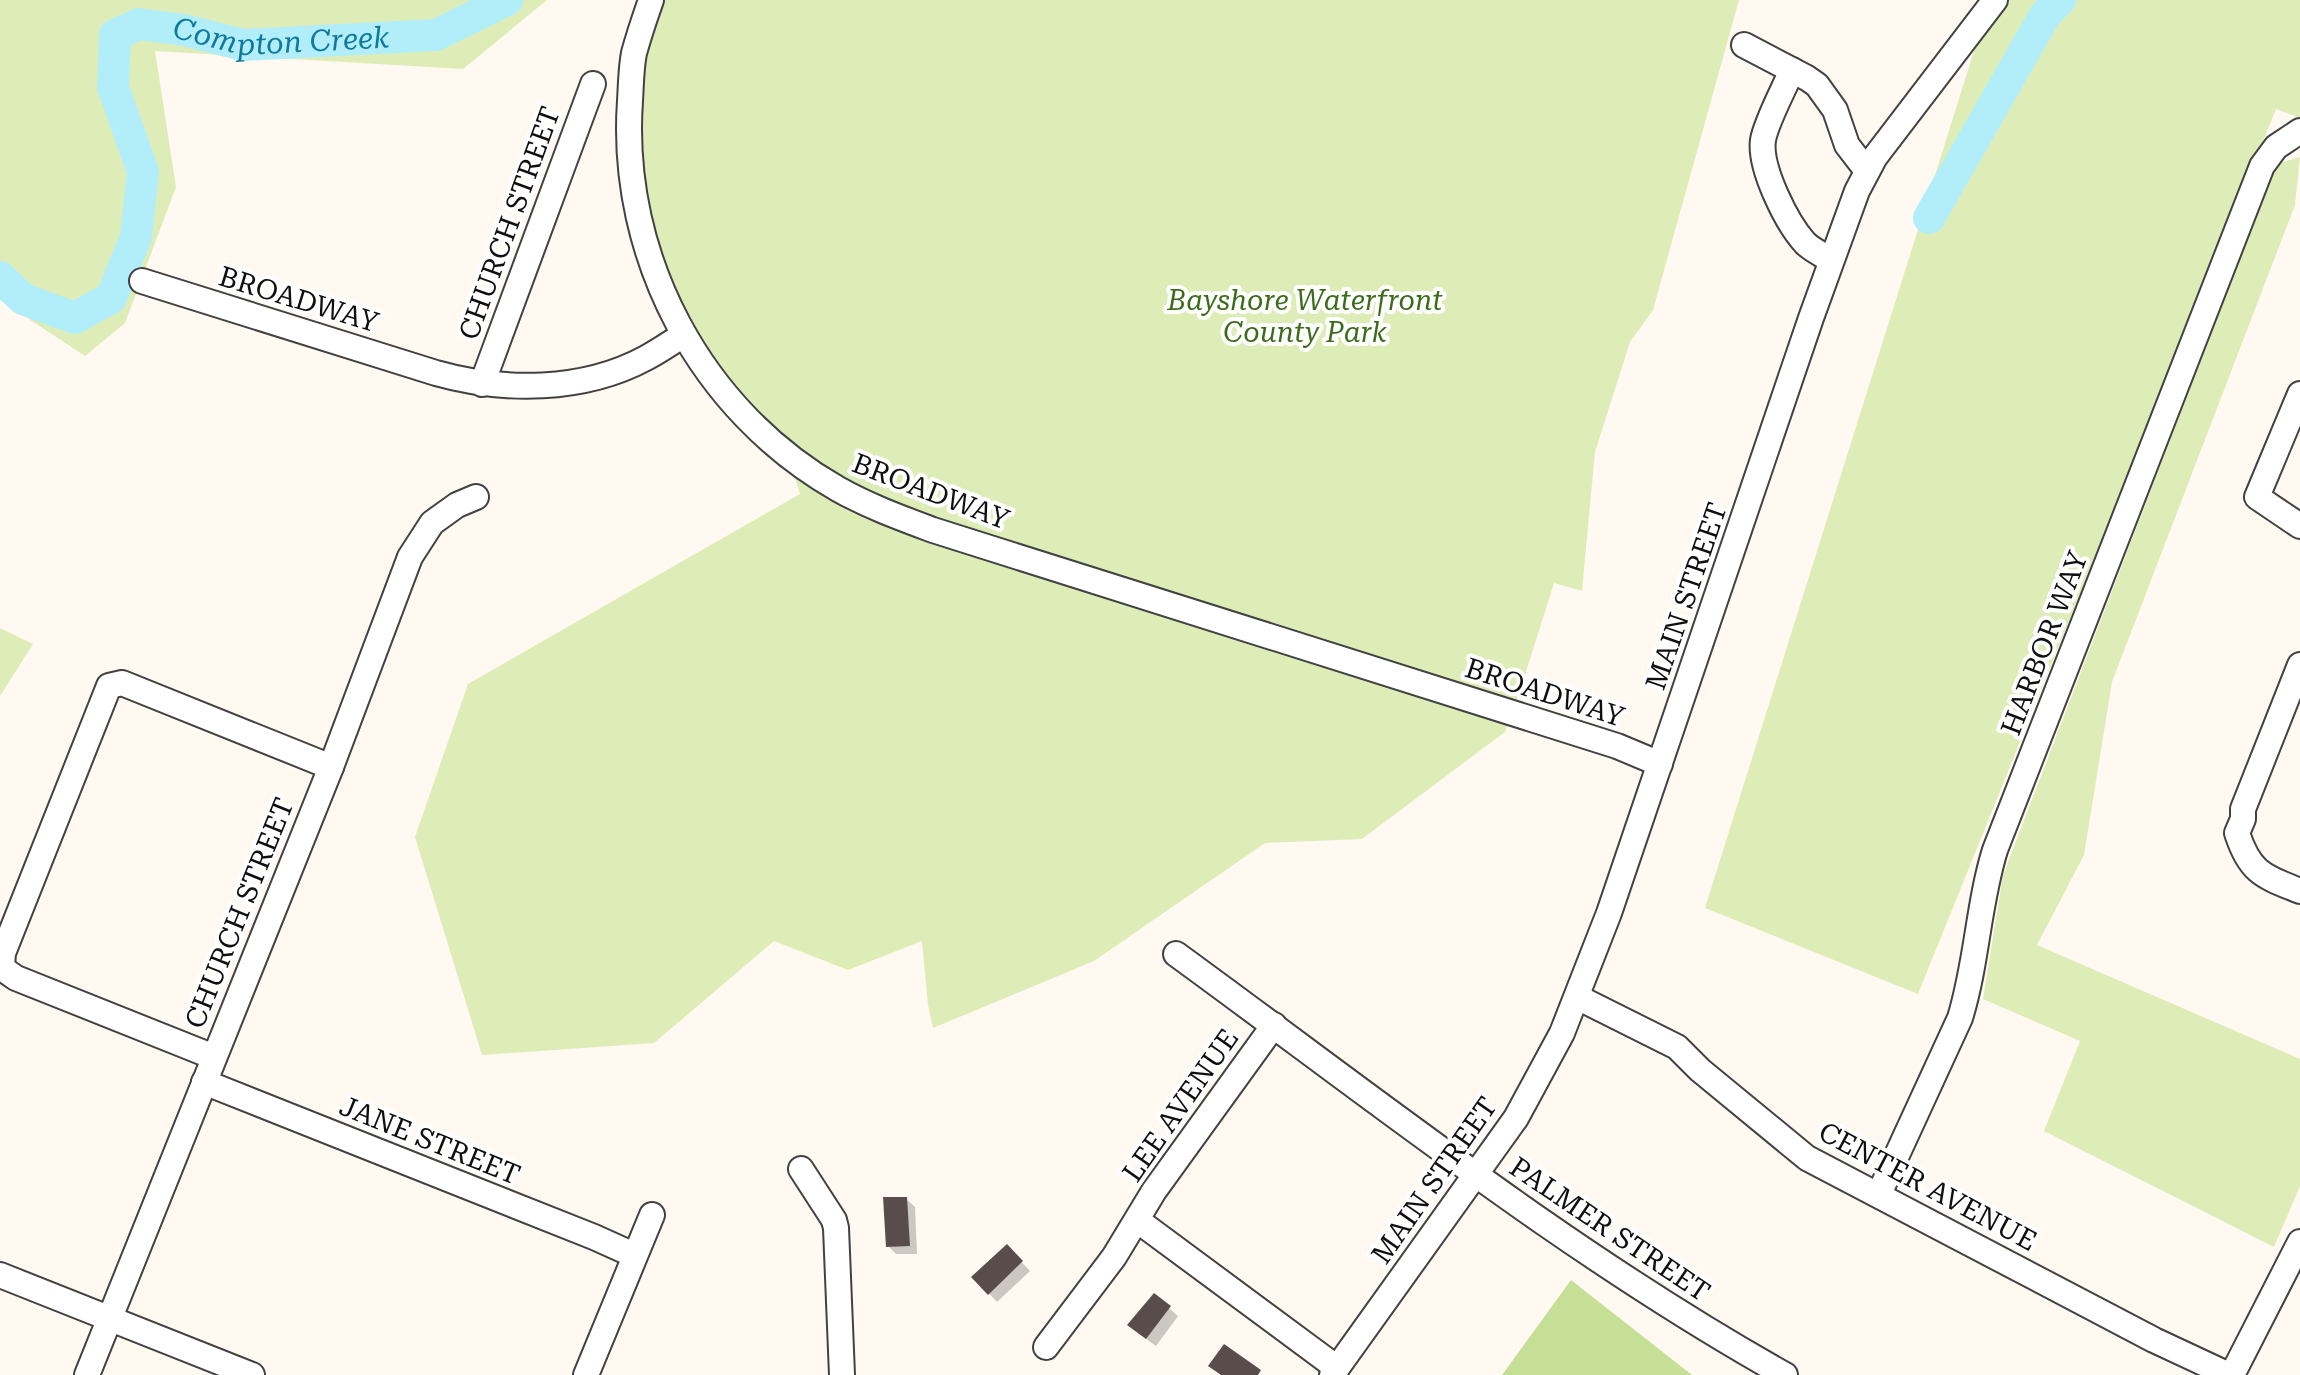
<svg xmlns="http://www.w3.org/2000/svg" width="2300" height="1375" font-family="'Roboto Serif',serif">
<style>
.green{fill:#deedb7}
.forest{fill:#c6df96}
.shadow{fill:#0003}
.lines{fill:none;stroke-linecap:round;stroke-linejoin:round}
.river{stroke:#b2eefa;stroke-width:32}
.building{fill:#594d4b}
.minor-casing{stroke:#424242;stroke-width:28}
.minor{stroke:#fff;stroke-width:24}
.labels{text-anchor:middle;stroke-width:8;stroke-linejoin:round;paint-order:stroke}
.street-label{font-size:28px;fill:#0f0f0f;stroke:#fff}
.park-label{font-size:28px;font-style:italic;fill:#3c6c1a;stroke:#fff}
.water-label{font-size:30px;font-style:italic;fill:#0f7b9c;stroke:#fff}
</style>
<rect width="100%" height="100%" fill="#fff9f1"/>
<g class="green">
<path d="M0 0H547L463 69 155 51 176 187 125 323 85 356 0 300Z"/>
<path d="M652 0H1739L1653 310 1630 342 1595 452 1582 591 1554 583 1513 713H1511L1505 732 1362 839 1265 843 1094 961 933 1028 928 1005 922 941 848 970 774 941 654 1043 482 1055 415 837 468 684 800 494 786 449 683 335 628 137Z"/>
<path d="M1990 0H2300V118L2276 109 1918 994 1705 908Z"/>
<path d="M2300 157 2295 205 2112 682 2084 855 2037 945 2300 1059V1186L2274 1247 2044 1131 2080 1041 1983 999 2003 875 2276 164Z"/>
<path d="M0 628 33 644 0 696Z"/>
</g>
<path class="forest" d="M1571 1280 1692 1375H1502Z"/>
<g class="shadow">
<path d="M906 1199 915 1207 917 1254H896L888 1246Z"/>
<path d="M1007 1247 1030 1271 997 1302 974 1277Z"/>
<path d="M1155 1296 1178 1316 1156 1346 1138 1333Z"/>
</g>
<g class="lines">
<g class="river">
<path d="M1929 218 2045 15 2060 0"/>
<path id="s1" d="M0 277 23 299 75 318 111 298 136 237 143 172 113 87 115 35 139 24 184 30 243 45 436 35 507 0"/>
</g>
</g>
<g class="building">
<path d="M883 1197H907L910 1246 886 1247Z"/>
<path d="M1007 1244 1023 1261 988 1295 971 1277Z"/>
<path d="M1154 1293 1171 1306 1146 1339 1127 1325Z"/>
<path d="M1224 1344 1261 1370 1258 1375H1221L1208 1366Z"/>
</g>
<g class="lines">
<g class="minor-casing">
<g id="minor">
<path d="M651 0C645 17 639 35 634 53 631 68 631 85 630 101 619 257 701 411 838 489 868 506 901 518 933 530L1617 746 1660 764"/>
<path d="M1744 45 1807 78 1817 85 1835 110 1847 145 1867 171"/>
<path d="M1792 70C1784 89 1766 122 1763 140 1759 168 1787 223 1805 243 1812 250 1823 255 1831 260"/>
<path d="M142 281 436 373C503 392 583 392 646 358 659 351 671 343 683 335"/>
<path d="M482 384 593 84"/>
<path d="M2300 394 2257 497 2300 526"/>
<path d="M2300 665 2243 809V819L2237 833C2250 873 2263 876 2300 891"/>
<path d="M1176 954C1375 1099 1569 1254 1785 1375"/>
<path d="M0 967 16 978 214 1057"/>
<path d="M2 967 3 953 109 686 122 683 331 767"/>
<path d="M1577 997 1677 1047 1700 1070 1807 1158 2154 1340 2229 1375"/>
<path d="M204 1082 594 1237 634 1255"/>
<path d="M801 1169 834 1220 836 1228 842 1375"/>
<path d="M1879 1194 1960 1018C1977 963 1978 905 1995 850L2262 166 2276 147 2300 131"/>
<path d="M1137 1220 1337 1368"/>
<path d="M0 1275 252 1375"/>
<path d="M1046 1347 1114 1257 1154 1191 1274 1025"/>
<path d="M87 1375 331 767 410 557 432 523 457 505 476 497"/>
<path d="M586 1375 652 1215"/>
<path d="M1332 1375 1516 1118 1562 1033 1609 913 1811 318 1857 191 1875 157 1995 0"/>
<path d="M2232 1375 2300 1242"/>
</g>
</g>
<use href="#minor" class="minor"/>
</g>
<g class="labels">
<g class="street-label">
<text transform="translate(509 223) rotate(-70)" y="10">CHURCH STREET</text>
<text transform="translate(299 299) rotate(17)" y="10">BROADWAY</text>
<text transform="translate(931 491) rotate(21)" y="10">BROADWAY</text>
<text transform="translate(1686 596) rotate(-71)" y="10">MAIN STREET</text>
<text transform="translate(2044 643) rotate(-69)" y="10">HARBOR WAY</text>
<text transform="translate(1545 692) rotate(18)" y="10">BROADWAY</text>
<text transform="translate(239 913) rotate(-68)" y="10">CHURCH STREET</text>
<text transform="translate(1180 1105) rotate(-55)" y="10">LEE AVENUE</text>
<text transform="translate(430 1140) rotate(22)" y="10">JANE STREET</text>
<text transform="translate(1434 1180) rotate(-55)" y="10">MAIN STREET</text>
<text transform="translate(1928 1186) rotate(28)" y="10">CENTER AVENUE</text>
<text transform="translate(1610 1229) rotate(34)" y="10">PALMER STREET</text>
</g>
<g class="park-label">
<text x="1305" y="310">Bayshore Waterfront<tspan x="1305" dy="32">County Park</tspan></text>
</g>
<g class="water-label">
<text dy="10" stroke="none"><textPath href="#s1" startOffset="572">Compton Creek</textPath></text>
</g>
</g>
</svg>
